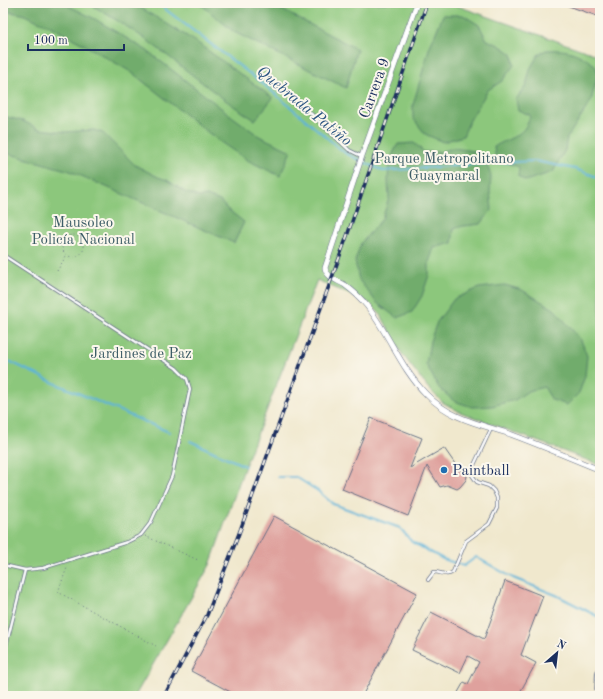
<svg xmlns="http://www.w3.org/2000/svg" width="603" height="699" font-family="'Old Standard TT',serif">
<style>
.green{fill:#8cc77c;stroke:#547b6d}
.forest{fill:#71ac6c;stroke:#466e65}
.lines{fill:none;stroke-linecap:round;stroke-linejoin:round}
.stream{stroke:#5cb3d9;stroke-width:2}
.building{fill:#dfa19d}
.service-casing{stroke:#667085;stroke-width:4}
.minor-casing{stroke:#667085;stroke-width:6}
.primary-casing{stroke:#667085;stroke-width:10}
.path{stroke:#667085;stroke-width:1;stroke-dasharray:1 3;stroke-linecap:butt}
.service{stroke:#fff;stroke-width:2.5}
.minor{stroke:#fff;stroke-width:5}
.primary{stroke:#fff;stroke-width:8}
.rail-casing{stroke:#1b2f5e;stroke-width:3.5}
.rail{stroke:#fbf7ec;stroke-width:2;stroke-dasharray:6;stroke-linecap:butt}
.poi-dot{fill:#1f6fb2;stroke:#fbf7ec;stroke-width:1.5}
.labels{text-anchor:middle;stroke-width:4;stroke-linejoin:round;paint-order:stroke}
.street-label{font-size:15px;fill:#1b2f5e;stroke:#fbf7ec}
.park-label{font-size:15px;fill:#3d5d67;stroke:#fbf7ec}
.poi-label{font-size:15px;fill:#1b2f5e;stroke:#fbf7ec;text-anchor:start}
.water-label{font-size:16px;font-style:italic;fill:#2e5783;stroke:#fbf7ec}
</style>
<rect width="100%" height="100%" fill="#fbf7ec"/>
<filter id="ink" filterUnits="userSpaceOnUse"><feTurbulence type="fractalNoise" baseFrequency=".025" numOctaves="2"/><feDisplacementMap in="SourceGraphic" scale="8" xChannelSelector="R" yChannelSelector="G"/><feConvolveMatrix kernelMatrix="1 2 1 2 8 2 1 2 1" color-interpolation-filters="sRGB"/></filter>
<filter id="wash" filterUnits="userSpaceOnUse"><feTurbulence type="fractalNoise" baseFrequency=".012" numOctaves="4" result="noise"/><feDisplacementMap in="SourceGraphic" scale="16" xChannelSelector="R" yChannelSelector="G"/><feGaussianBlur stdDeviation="0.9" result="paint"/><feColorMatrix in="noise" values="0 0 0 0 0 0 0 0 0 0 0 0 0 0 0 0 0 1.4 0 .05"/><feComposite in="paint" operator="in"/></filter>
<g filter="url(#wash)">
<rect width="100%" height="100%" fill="#f0e8cd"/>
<path class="green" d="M3 3H449L600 56V465L460 412 442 402 429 389 402 354 381 315 369 303 317 280 245 466 210 565 135 696H3Z"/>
<g class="forest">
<path d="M3 3H63L95 19 146 50 233 117 259 136 291 151 280 176 247 160 219 141 131 72 85 45 50 26 22 14 3 11Z"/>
<path d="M88 3H133L195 41 273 98 255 120C219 98 186 69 152 44 132 29 110 16 88 3Z"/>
<path d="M199 3H269L357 49 346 88 234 32Z"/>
<path d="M443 15H463L479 25 487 40 499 45 512 54 514 65 502 81 488 90 470 120 463 136 443 142 425 134 413 118V105L429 49Z"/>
<path d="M546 50C569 49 576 52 595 65L598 74 591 101 567 138 565 150 553 172 525 181 518 176 519 167 496 159 494 147C509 137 526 137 530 115L518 110 516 99 526 86 530 69 538 55Z"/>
<path d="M3 116 23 121 39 129 65 132 94 130 103 133 135 165 158 177 167 180 185 192 199 197 207 196 220 201 227 209 244 222 234 243 70 171 3 152Z"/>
<path d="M414 143 424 152H439L454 148 473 151 484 159 491 175 490 192 492 209 481 224 463 226 454 229 452 243 434 248 429 262V275L422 296 412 312 397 318 377 303 359 280 355 261 361 243 382 219 389 198 388 181 389 161 398 144Z"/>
<path d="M505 285 522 290 554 309 581 340 587 356 585 376 579 393 567 405 552 400 544 387 528 391 515 400 492 406 472 407 454 401 439 388 426 364 430 341 437 322 454 299 479 288Z"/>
</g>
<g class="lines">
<g class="stream">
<path d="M157 3 262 83 345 153 383 171 494 163 535 161 575 169 600 178"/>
<path d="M3 361 11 362 52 382 169 432"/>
<path d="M190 441 245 466"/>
<path d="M278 477H296L318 491 333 504 400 528 412 542 443 559 464 566 476 557 513 578 556 595 599 617"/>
</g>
</g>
<g id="blocks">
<g class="building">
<path d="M563 3H600V17L563 4Z"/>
<path d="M371 418 422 438 410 468 444 448 460 471 463 468 467 476 466 480 460 487 457 489 447 485 440 487 427 466 408 516 342 489Z"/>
<path d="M274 516 417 593 362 696H238L191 671Z"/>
<path d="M505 581 543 596 521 655 536 663 518 696H456L464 682 468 684 479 662 468 656 460 673 412 650 431 612 484 639Z"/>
</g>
</g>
</g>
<g filter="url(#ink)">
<use href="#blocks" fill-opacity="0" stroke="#667085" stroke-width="1"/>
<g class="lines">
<g class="service-casing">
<g id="service">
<path d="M305 108 349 150 361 156"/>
<path d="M3 255 176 368 187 379 190 389 172 476 151 522 141 535 127 542 43 568 25 570 3 565"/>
<path d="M428 580 434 572C441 572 447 577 453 572L466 541 489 524 497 508V498L494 491 489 486 477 482 472 475 473 467 491 429"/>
<path d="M3 658 25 570"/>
</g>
</g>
<g class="minor-casing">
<path id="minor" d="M417 3 362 156 325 268C327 278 337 280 345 285 353 291 361 298 367 306 389 334 401 369 426 394 450 419 479 424 510 434 540 445 570 458 600 470"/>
</g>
<g class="primary-casing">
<path id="primary" d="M599 696 600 673"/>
</g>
<g class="path">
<circle cx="73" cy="246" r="11"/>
<path d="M57 271 66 256"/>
<path d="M145 536 198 560"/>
<path d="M68 565 58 592 156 646"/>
</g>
<use href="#service" class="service"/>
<use href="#minor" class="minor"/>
<use href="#primary" class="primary"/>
<g class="rail-casing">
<path id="rail" d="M164 696 207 615 238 536 346 239 427 3"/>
</g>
<use href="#rail" class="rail"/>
</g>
</g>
<circle class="poi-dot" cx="444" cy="470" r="4"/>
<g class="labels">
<g class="street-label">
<text transform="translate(374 88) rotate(-70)" y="5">Carrera 9</text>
</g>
<g class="park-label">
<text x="444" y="163">Parque Metropolitano<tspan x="444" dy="17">Guaymaral</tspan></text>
<text x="83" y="227">Mausoleo<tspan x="83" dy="17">Policía Nacional</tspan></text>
<text x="141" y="358">Jardines de Paz</text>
</g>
<g class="poi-label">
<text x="452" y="475">Paintball</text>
</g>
<g class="water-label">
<text transform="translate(305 105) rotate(39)" y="6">Quebrada Patiño</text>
</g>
</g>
<rect width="603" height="699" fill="none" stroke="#fbf7ec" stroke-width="16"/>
<g transform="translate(557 653) rotate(28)" stroke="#fbf7ec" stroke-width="3" paint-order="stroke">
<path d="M0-3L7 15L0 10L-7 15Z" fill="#1b2f5e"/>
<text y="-6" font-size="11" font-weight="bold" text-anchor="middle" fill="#1b2f5e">N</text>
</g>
<path d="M28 44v6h96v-6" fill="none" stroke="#1b2f5e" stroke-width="2"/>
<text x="34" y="44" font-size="12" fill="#1b2f5e" stroke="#fbf7ec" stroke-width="3" paint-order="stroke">100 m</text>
</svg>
